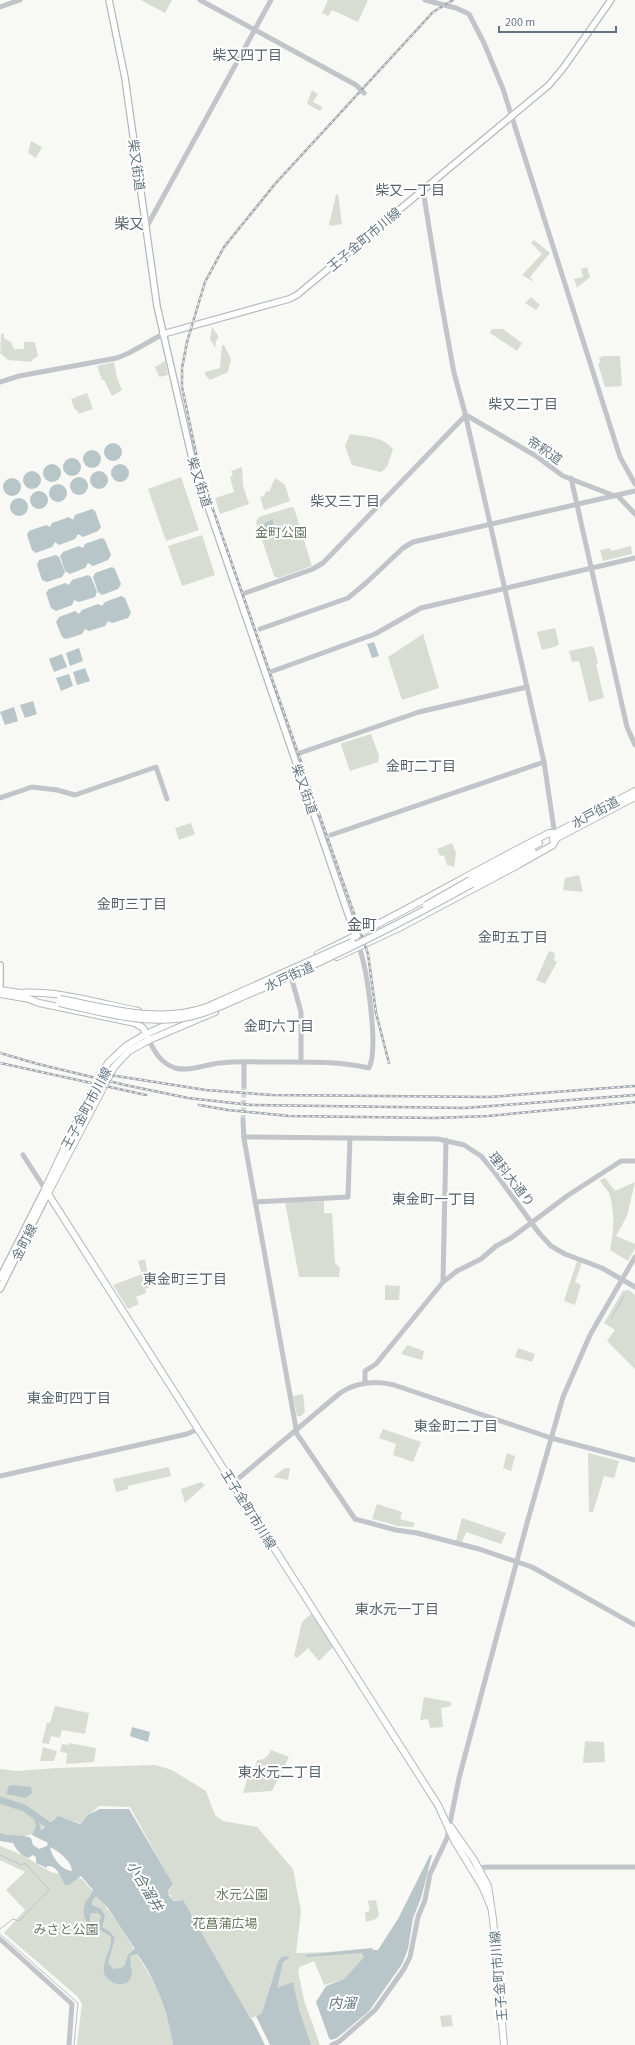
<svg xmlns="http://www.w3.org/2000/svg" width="635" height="2045" font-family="'Source Sans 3','Noto Sans JP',sans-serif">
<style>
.green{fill:#d8ddd4}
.water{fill:#b8c5c9;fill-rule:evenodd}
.pier{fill:#f8f8f5}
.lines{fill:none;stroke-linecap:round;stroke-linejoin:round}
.stream{stroke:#b8c5c9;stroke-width:1}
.river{stroke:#b8c5c9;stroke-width:7}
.tertiary-tunnel{stroke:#d3d7d8;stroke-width:5;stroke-dasharray:5 2.5;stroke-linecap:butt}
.secondary-casing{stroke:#b3b9bd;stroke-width:8}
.primary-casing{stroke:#b4b9bd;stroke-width:8}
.trunk-casing{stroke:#b4b8bb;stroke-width:8}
.tertiary{stroke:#c1c5c9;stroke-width:5}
.secondary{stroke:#fff;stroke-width:5.5}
.primary{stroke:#fff;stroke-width:6}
.trunk{stroke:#fff;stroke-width:6}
.rail-casing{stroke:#a2a9ae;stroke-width:2.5}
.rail{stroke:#fff;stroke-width:1;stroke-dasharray:3;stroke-linecap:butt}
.trunk-bridge-casing{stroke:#b4b8bb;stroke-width:8;stroke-linecap:butt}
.trunk-bridge{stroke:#fff;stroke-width:6}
.labels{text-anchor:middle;stroke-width:4;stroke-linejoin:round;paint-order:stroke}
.street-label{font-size:13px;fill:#637580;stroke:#fff}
.park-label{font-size:13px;fill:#677862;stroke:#fff}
.neighbourhood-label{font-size:14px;fill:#55626b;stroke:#fff}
.water-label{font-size:14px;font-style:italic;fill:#5e747b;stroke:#fff}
.quarter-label{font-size:15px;fill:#55626b;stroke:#fff}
</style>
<rect width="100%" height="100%" fill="#f8f8f5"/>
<g class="green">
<path d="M141 0H172L165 13Z"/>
<path d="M328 0H368L358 22 332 10 328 16 322 13Z"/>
<path d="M312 90 318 94 313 102 323 107 320 111 307 104Z"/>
<path d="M31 141 42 147 36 158 28 153Z"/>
<path d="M338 194 342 224 330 226 329 224 336 195Z"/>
<path d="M534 240 550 253 530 277 534 282 522 275 542 254 531 243Z"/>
<path d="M587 267 590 277 577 288 574 279 583 277 581 269Z"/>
<path d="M531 297 540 305 536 310 525 303Z"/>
<path d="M212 327 219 337 216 341 215 348 210 339Z"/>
<path d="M492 329H503L522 343 517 351 490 333Z"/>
<path d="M4 333V338L11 342 14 349H24V342H35L38 356 32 360 31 362 8 360 0 353 4 338 0 351 1 334Z"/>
<path d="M222 345H224L231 359 228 372 210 380 205 375V372L220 368Z"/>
<path d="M603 356H620L622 386 605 387 598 364 600 362 599 358Z"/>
<path d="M165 361 168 375 159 377 155 367Z"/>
<path d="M114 362 117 378 122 390 112 396 104 380H102L97 366Z"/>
<path d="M87 393 93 409 79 414 77 410H75L71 399Z"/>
<path d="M350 434C366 437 382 436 393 449L387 467 381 472 352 465 345 446Z"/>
<path d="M242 467 243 486 249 504 220 514 215 498 234 492 230 477 233 476 231 471Z"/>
<path d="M181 477 199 530 166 541 148 489Z"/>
<path d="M275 478 285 485 290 501 264 510 260 497 264 496 266 491 269 492Z"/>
<path d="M291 507 294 508 312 566 278 578 274 576 256 522 259 517Z"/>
<path d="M202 535 215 575 182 586 168 546Z"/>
<path d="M631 546 632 554 603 561 600 550 610 548 611 551Z"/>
<path d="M555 628 559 644 557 646 542 650 537 632Z"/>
<path d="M423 634 439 688 402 700 388 657Z"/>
<path d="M592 646 594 648 598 663 596 664 604 698 589 702 579 661 572 662 569 651Z"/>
<path d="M371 734 379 756 378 762 350 771 341 745 342 743Z"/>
<path d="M191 823 195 834 179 840 175 828Z"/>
<path d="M452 843 456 853 454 867 447 865 444 855 440 856 437 849Z"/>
<path d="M579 875 583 892 563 890 565 878Z"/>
<path d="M549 951 555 953 554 960 557 962 545 984 536 980Z"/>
<path d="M605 1178 615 1191 635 1182 627 1216 616 1236 635 1244V1248L628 1261 610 1250C614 1233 615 1211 609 1193 607 1189 602 1185 600 1180Z"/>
<path d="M324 1201V1213H332L335 1263 340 1268 339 1277H299L285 1202Z"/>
<path d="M145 1259 150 1287 145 1289 146 1293 136 1297 139 1304 128 1309 113 1285 142 1274 138 1261Z"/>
<path d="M577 1261 582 1263 575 1282 581 1285 575 1305 564 1301Z"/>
<path d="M385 1285 400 1286 399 1300H385Z"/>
<path d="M629 1290 635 1295V1369L607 1341 615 1330 604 1323 623 1291Z"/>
<path d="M407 1345 424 1351 422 1360 401 1354Z"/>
<path d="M518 1348 535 1354 532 1362 515 1357Z"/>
<path d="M303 1394 305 1412 301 1416H297L293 1396Z"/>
<path d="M383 1429 421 1442 413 1462 393 1455 396 1444 379 1438Z"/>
<path d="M507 1453 515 1456 511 1471 503 1468Z"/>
<path d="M588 1453 619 1461 614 1478 604 1476 593 1512H589Z"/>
<path d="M169 1467 171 1476 128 1486V1489L116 1492 113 1479Z"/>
<path d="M285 1468H290L288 1480 273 1477Z"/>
<path d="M201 1482 205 1485 185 1503 181 1489Z"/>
<path d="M377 1504 402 1512 400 1519 415 1523 413 1527 398 1526 372 1519Z"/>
<path d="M462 1518 506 1533 501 1544 466 1532 462 1542 456 1541Z"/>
<path d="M312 1613 333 1647 319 1661 308 1648 297 1658 294 1656 302 1622Z"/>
<path d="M424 1697 451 1702V1706L441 1708 443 1727 430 1728 428 1719 420 1720Z"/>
<path d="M55 1706 89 1713 85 1734 62 1730 60 1738 51 1736 49 1744 42 1743 47 1722 50 1723Z"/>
<path d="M585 1741 604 1742 605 1762 583 1763Z"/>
<path d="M69 1743 96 1748 94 1762 66 1764 67 1753 60 1752 62 1744 69 1745Z"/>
<path d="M43 1747 57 1751 54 1761H40Z"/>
<path d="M271 1750 289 1757 272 1791 243 1793 249 1773 255 1767 257 1760C264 1760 267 1758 271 1750Z"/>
<path d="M155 1765 172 1770 206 1791 215 1815 223 1821 257 1827 293 1869 301 1911 296 1953 328 1952 362 1949 364 1957 344 1979 324 1985 314 1961 300 1967 298 1971 304 2000 320 2045H263L182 1900H173L168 1892 173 1885 130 1807 99 1806 80 1823 56 1817C32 1838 31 1836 0 1837V1769L17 1771 56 1768Z"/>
<path d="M0 1846 22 1855 51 1872 82 1879 103 1903 121 1927 158 1990 171 2029 173 2045H77L82 2004 78 1997 4 1933 25 1910 6 1890 25 1872 0 1860Z"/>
<path d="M376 1900 379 1915 376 1919 366 1922 365 1912 370 1911 368 1901Z"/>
<path d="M451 2015 453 2026 442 2027 440 2016Z"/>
</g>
<g class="water">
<circle cx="113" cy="452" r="9"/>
<circle cx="92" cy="459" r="9"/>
<circle cx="72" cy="467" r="9"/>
<circle cx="120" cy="473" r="9"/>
<circle cx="52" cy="473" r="9"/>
<circle cx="99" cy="480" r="9"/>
<circle cx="32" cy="480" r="9"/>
<circle cx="79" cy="486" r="9"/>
<circle cx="12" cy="487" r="9"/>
<circle cx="58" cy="493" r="9"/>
<circle cx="39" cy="500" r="9"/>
<circle cx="19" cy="507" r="9"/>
<path d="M92 509 95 511 101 527 98 531 83 537 78 534 75 539 59 545 55 542 52 547 36 553 32 550 27 535 29 531 46 525 50 527 52 523 69 517 73 520 75 515Z"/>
<path d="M273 519V528L276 530 278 537 275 539 271 538 268 532 264 529 263 524Z"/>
<path d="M102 538 105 540 111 555 108 560 93 566 88 563 85 568 70 574 65 571 60 556 63 552 79 546 83 548 85 544Z"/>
<path d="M56 555 59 557 65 572 62 577 47 582 42 580 37 565 39 560Z"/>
<path d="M112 567 115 569 121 584 118 589 102 595 98 592 93 577 95 573Z"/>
<path d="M88 575 91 577 97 592 95 597 79 602 74 600 70 588 74 600 72 605 56 611 51 608 46 593 49 589 65 583 69 585 72 580Z"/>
<path d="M121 596 125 598 131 613 128 618 112 623 108 621 105 626 89 631 85 629 82 634 66 639 62 637 56 622 59 617 75 611 79 614 82 610 98 604 102 606 105 602Z"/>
<path d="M374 642 379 656 372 658 367 644Z"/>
<path d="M79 648 83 661 70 666 66 653Z"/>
<path d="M62 654 67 667 54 672 49 659Z"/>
<path d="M85 668 90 681 77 685 73 672Z"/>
<path d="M69 674 73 686 61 691 56 678Z"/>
<path d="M33 701 37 714 25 718 20 705Z"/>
<path d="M14 707 18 721 5 725 0 712Z"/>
<path d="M132 1727 150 1732 148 1742 130 1736Z"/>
<path d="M13 1785 31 1787 32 1793 26 1798 6 1794 9 1786Z"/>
<path d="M100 1809H129L173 1884 168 1891 169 1896 174 1901 183 1900 251 2020 262 2013 278 1962 282 1957 289 1956V1958L283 1962 277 1988 293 1982 299 2010 311 2045H173C168 2012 157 1983 138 1955L136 1954 130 1956 132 1975 128 1982C123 1985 117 1985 112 1982 93 1971 113 1952 111 1937 100 1927 81 1929 84 1907 85 1900 91 1897 93 1890L81 1876 69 1885H65C61 1877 57 1865 47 1866V1868L36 1863V1857L32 1855 29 1858C23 1857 16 1850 13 1843L0 1841V1833C10 1837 22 1834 31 1838L33 1845 39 1849 47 1846 48 1843 32 1835 36 1826 34 1818 38 1820 41 1830 58 1816 80 1824 88 1815ZM50 1847C58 1851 72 1861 72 1871 62 1871 51 1856 50 1847ZM96 1896 108 1908 135 1949 128 1955 125 1965 121 1968 113 1969 108 1963 115 1938 110 1932 102 1927 105 1916 101 1909 92 1905V1901ZM92 1913H98L101 1916 99 1924 95 1925 90 1921V1915Z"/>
<path d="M430 1855H432L421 1898 413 1918 408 1949 402 1964 369 2011 337 2038 331 2040 329 2038 316 2002 326 1986 344 1979 364 1957 362 1953 306 1957V1955L372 1948 373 1950H378L398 1919Z"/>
</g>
<path class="pier" d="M250 2015 252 2018 256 2016 270 2045H265Z"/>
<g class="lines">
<g class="stream">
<path d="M611 1319 624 1296"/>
<path d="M0 1855 21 1865 25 1863 49 1890 19 1921 13 1919 0 1929"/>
<path d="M0 1934 78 2003 74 2045"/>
</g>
<path class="river" d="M0 1800 24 1808 54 1829"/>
<path class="tertiary-tunnel" d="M243 1120 244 1086"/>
<g class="secondary-casing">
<g id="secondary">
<path d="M109 0 125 78 157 306 193 463 356 937"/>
<path d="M163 334 289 299 297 295 549 85 564 67 611 0"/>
<path d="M0 965V986"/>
<path d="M0 1278 45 1189"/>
<path d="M0 1289 47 1195"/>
</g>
</g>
<g class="primary-casing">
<g id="primary">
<path d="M146 1034 126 1046 108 1063 79 1117 45 1189 438 1805 455 1842 483 1888 491 1907"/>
<path d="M47 1195 114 1067 129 1051 149 1040"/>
<path d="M451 1827 474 1860 488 1886 493 1919 504 2045"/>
</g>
</g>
<g class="trunk-casing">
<g id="trunk">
<path d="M552 835 635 791"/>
<path d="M553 840 635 797"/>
<path d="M470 880 539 843"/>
<path d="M472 884 533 852"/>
<path d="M318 954C397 917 471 872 549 833H555"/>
<path d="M337 957 399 928 518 865 553 845 556 839"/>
<path d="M0 990 20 993"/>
<path d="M17 993C58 990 98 1003 138 1011"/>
<path d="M0 994 30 999"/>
<path d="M27 998 39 1003 135 1023 143 1028 149 1040 215 1012"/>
<path d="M146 1034 180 1019"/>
</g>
</g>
<g class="tertiary">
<path d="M200 0 356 85 364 93"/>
<path d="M425 0 456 8 469 14 484 43 503 89 620 457 635 484"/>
<path d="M0 7 20 0"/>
<path d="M423 190 440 295 454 373 465 413 544 762 555 836"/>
<path d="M146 228 271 0"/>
<path d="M0 382 19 376 117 358 129 353 163 334"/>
<path d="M571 478 627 727 635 745"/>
<path d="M617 495 635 514"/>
<path d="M245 593 313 569 323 563 466 415 536 456 563 476 615 496"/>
<path d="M260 629 348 598 366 583 403 548 413 542 635 491"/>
<path d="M273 671 375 634 421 608 635 558"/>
<path d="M294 755 419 712 527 687"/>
<path d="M0 798 32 787 57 790 75 795 156 767 167 799"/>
<path d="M331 835 544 762"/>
<path d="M290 973 301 1012V1062"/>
<path d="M149 1040C155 1053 161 1063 175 1068 190 1072 206 1064 220 1063 237 1061 255 1062 272 1062 305 1062 337 1061 369 1068 379 1048 367 969 359 947"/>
<path d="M244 1086V1062"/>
<path d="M243 1120 244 1139 297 1434 355 1519 396 1530 417 1533 479 1549 532 1567 635 1625"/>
<path d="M244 1137 438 1139 464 1145 481 1156 496 1174 539 1233 551 1246 565 1254 602 1268 635 1287"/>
<path d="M23 1155 45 1189"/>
<path d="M255 1202 348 1197 350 1138"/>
<path d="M443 1282 446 1140"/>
<path d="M365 1383V1371L376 1364 443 1282 457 1271 481 1259 496 1246 511 1238 567 1196 621 1161H635"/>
<path d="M0 1476 187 1434 198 1429"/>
<path d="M233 1483 340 1393C357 1382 374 1380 394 1385L551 1438 635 1460"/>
<path d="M476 1868 488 1867H635"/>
<path d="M0 1939 72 2004 69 2045"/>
<path d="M332 2045 340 2041 375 2010 404 1969 410 1957 418 1917 425 1900 430 1874 447 1838 459 1778 527 1523 563 1397 590 1335 635 1257"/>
</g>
<use href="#secondary" class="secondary"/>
<use href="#primary" class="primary"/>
<use href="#trunk" class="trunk"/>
<g class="rail-casing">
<g id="rail">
<path d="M0 1053 38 1064 125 1085 188 1098 251 1105 465 1108 635 1095"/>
<path d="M0 1063 146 1095"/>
<path d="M389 1063 376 1013 368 954 200 472 182 387V368L187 342 205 282 224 247 275 184 423 23 433 12 453 0"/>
<path d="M97 1073 206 1090 272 1095 489 1097 635 1086"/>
<path d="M199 1105 228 1110 289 1116 435 1118 488 1116 635 1102"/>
</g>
</g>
<use href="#rail" class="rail"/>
<g class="trunk-bridge-casing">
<g id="trunk-bridge">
<path d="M426 905 470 880"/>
<path d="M60 999C109 1008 158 1024 207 1007L352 942"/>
<path d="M59 1003C97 1011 136 1023 176 1019 206 1016 233 1000 261 989 333 957 404 922 472 884"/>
</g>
</g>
<use href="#trunk-bridge" class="trunk-bridge"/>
</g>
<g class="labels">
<g class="street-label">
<text transform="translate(137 165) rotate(82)" y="5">柴又街道</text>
<text transform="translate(364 239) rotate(-40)" y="5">王子金町市川線</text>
<text transform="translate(545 450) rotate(34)" y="5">帝釈道</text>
<text transform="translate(200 482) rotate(72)" y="5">柴又街道</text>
<text transform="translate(305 789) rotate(71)" y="5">柴又街道</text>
<text transform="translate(595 812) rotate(-28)" y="5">水戸街道</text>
<text transform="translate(289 976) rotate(-24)" y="5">水戸街道</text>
<text transform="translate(86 1108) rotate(-62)" y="5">王子金町市川線</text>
<text transform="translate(512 1179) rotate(52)" y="5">理科大通り</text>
<text transform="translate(24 1242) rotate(-63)" y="5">金町線</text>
<text transform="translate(249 1509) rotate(58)" y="5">王子金町市川線</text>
<text transform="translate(498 1976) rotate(-95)" y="5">王子金町市川線</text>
</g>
<g class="park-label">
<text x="281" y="537">金町公園</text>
<text x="242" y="1899">水元公園</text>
<text x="225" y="1928">花菖蒲広場</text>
<text x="66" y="1934">みさと公園</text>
</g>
<g class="neighbourhood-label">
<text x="247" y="60">柴又四丁目</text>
<text x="410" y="195">柴又一丁目</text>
<text x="523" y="409">柴又二丁目</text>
<text x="345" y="506">柴又三丁目</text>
<text x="421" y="771">金町二丁目</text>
<text x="132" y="909">金町三丁目</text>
<text x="513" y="942">金町五丁目</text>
<text x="279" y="1031">金町六丁目</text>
<text x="434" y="1204">東金町一丁目</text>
<text x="185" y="1284">東金町三丁目</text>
<text x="69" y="1403">東金町四丁目</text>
<text x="456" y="1431">東金町二丁目</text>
<text x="397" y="1614">東水元一丁目</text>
<text x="280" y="1777">東水元二丁目</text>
</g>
<g class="water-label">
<text transform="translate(145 1886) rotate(59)" y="5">小合溜井</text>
<text x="342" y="2008">内溜</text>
</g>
<g class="quarter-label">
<text x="129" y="229">柴又</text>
<text x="362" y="930">金町</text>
</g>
</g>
<path d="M499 26v6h117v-6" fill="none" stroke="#637580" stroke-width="2"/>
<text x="505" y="26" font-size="12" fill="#637580" stroke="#ffffff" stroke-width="3" paint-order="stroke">200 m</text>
</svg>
